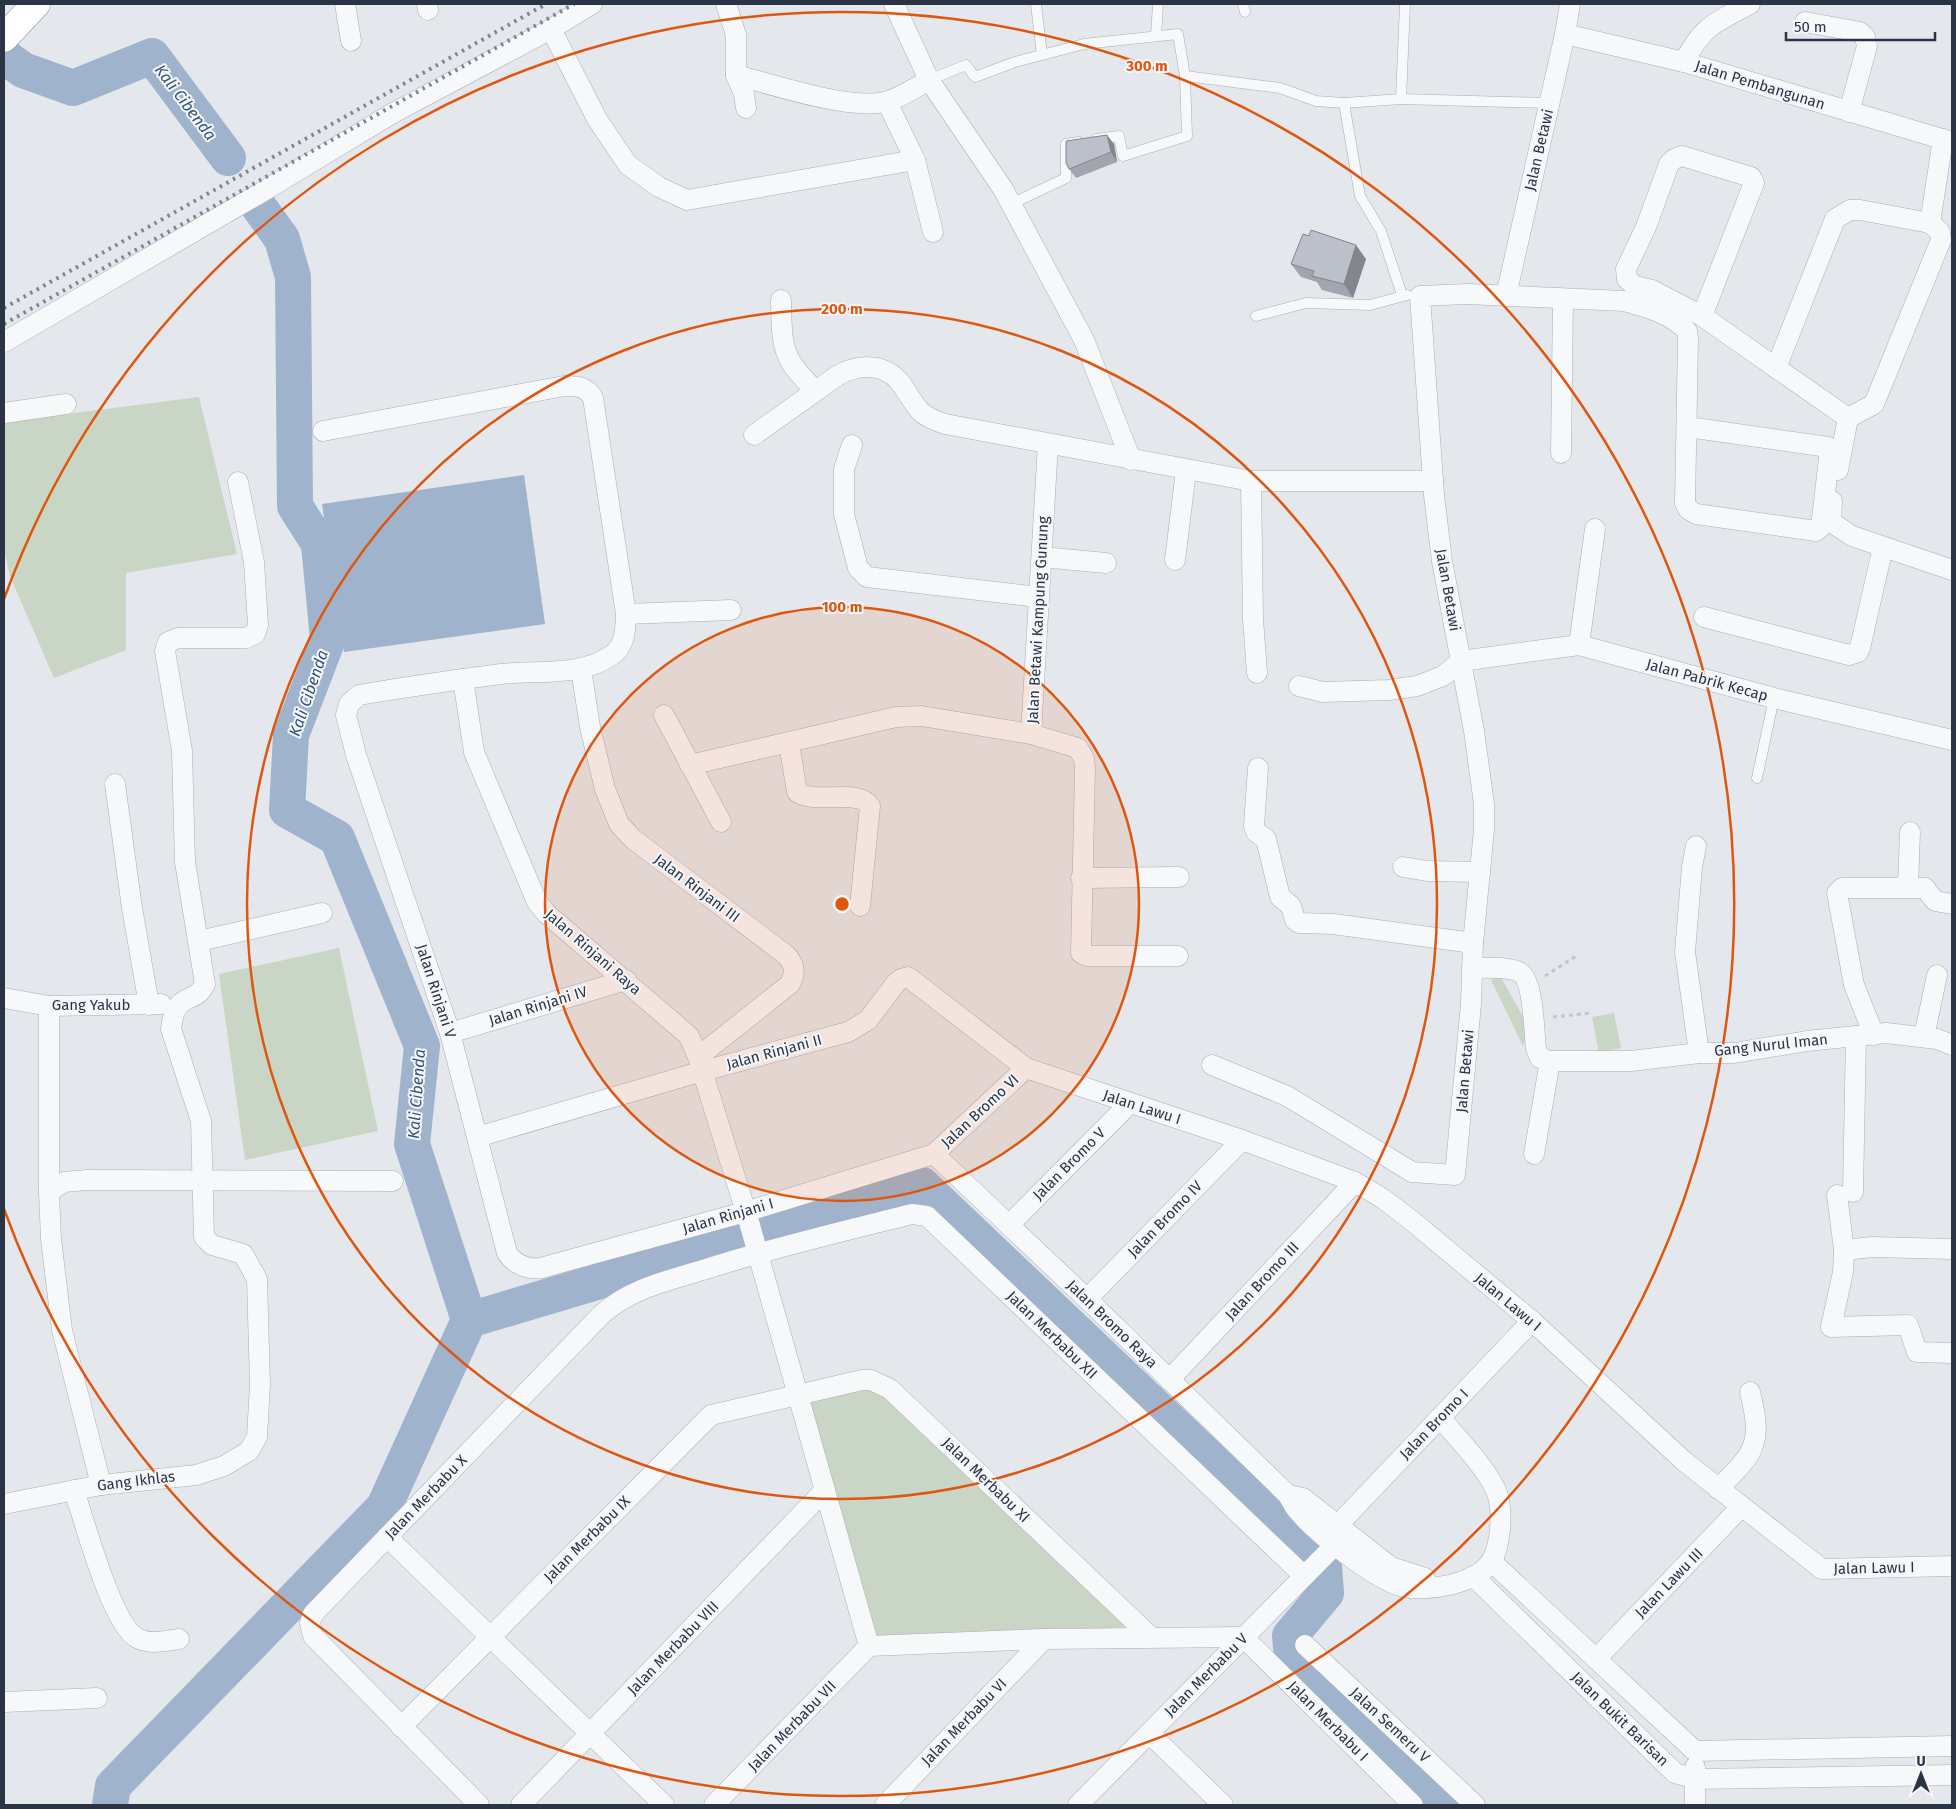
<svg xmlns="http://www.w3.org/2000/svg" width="1956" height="1809" font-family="'Fira Sans',sans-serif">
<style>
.green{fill:#c9d6c5}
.water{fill:#9fb4cc}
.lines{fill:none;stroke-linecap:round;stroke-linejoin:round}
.river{stroke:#9fb4cc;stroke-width:36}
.service-casing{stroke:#a9aeb7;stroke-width:11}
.minor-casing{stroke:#a9aeb7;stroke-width:21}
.motorway-casing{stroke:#8b94a3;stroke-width:29}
.path{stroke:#c2c5cb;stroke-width:3;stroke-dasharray:4 4;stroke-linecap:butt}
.service{stroke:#f7f8fa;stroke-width:10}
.minor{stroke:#f7f8fa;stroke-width:20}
.motorway{stroke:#fff;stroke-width:28}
.rail{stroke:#7d8696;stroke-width:4;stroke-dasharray:2.5 5;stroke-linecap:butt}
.wall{fill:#a1a5ae}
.shaded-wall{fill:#83868d}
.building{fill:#bbc0ca;stroke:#83868d}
.ring{fill:none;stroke:#df570f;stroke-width:2.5}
.labels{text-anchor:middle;stroke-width:4;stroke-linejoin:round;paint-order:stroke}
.street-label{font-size:15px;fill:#2b3445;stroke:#f4f6f9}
.water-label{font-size:16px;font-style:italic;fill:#34527a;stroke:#f4f6f9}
.centre{fill:#df570f;stroke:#f4f6f9;stroke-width:2.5}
.ring-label{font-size:15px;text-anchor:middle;font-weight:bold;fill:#df570f;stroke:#f4f6f9;stroke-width:4;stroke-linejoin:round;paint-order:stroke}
</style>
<rect width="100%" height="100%" fill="#e4e7ec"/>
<g class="green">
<path d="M199 397 237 554 126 573V650L54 678 10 576 4 550V422Z"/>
<path d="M339 948 378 1131 245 1160 219 974Z"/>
<path d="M1501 977 1529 1028 1523 1046 1491 980Z"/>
<path d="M1614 1013 1621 1048 1599 1053 1592 1017Z"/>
<path d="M874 1388 1129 1627 876 1639 808 1402Z"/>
</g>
<path class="water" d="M524 475 545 624 344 652 322 504Z"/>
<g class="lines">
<g class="river">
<path d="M4 56 23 70 73 88 152 56 228 158"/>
<path d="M259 207 282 239 293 277 295 506 319 544 328 639 291 735 287 810 337 838 422 1046 412 1144 469 1320"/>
<path d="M110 1805 113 1786 384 1507 469 1320 922 1185 1324 1567 1326 1593 1290 1636 1292 1657 1443 1805"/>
</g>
<g class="service-casing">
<g id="service">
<path d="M1036 4 1042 55"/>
<path d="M1243 4 1245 12"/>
<path d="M1156 36 1158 4"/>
<path d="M1185 76 1280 88 1316 101 1344 103 1401 99 1549 103"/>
<path d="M929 80 966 65 975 77 1015 62 1084 44 1178 34 1185 76 1187 136 1123 156 1119 136 1096 139"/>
<path d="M1401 99 1405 4"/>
<path d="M1344 103 1360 196 1381 231 1402 295"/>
<path d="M1011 204 1066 178V144L1079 142"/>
<path d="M1256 316 1306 303 1370 305 1407 295"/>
<path d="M1757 778 1774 698"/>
</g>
</g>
<g class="minor-casing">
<g id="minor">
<path d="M345 4 351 41"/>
<path d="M427 4 428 10"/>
<path d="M726 4 736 35V75L744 94 746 108"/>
<path d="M894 4 929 80 1003 189 1084 340 1131 460"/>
<path d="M1805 22 1860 32 1865 37 1867 46 1849 112"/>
<path d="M551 29 597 119 628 165 659 187 687 200 915 160"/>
<path d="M1565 34 1684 62 1952 142"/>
<path d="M1684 62C1703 25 1715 23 1750 4"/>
<path d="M736 75C771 84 854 112 888 101 902 97 916 87 929 80"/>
<path d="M887 102 915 160 933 232"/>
<path d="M1506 296 1565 34 1570 4"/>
<path d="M781 300C782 347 781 358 816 391"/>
<path d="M1702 316 1754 183 1751 177 1682 156 1674 159 1669 164 1646 227 1626 269 1627 279 1635 286 1652 290 1702 316 1848 418"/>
<path d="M4 342 262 192 393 113 551 29 592 4"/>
<path d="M1776 368 1835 219 1850 210H1860L1930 223"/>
<path d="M4 413 66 404"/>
<path d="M1848 418 1874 404 1941 240 1940 232 1930 223 1943 139"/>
<path d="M323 431 564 386C577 386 586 386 593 398L626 614C625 630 626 645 612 655 581 677 538 670 501 674 454 680 406 687 359 695L349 704 346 715 356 755 450 1033 507 1253C514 1264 528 1270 541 1268L745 1212 934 1154 1026 1068"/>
<path d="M754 435 837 376C856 365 881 362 898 380 907 390 912 403 921 412 928 418 936 421 945 424L1251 481H1433"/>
<path d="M852 445 844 469V514L858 568 867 577 1038 597"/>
<path d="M1561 453 1563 299"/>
<path d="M1838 470 1848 418"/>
<path d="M1251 481 1253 619 1257 673"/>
<path d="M1832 501 1831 522 1852 536 1952 570"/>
<path d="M1042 557 1106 563"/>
<path d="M1175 560 1186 471"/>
<path d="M626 614 731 610"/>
<path d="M1704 617 1849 655 1858 652 1860 648 1883 547"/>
<path d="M1579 645 1595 529"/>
<path d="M581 669 590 727 605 789 619 824 633 839 786 955C795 964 796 973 790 984L698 1057"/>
<path d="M463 679 474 752 537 902 547 914 689 1036 698 1057 749 1222 869 1646"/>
<path d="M1299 686 1323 692 1389 690 1417 686 1443 676 1461 661 1579 645 1774 698 1952 740"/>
<path d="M664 715 721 822"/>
<path d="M1031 734 1048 444"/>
<path d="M789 743 797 792C815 805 859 788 870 806L860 906"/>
<path d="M690 765 896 717 921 716 1031 734 1078 748 1084 759 1085 768 1081 953 1087 956H1178"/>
<path d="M1258 768 1254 826 1256 832 1266 839 1280 897 1291 906 1295 920 1299 923 1333 924 1473 943"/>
<path d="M115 784 132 908 149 1005"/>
<path d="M1696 846 1692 867 1685 952 1699 1053"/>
<path d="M1403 867 1427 871 1480 872"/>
<path d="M1081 878 1179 877"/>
<path d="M1908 887 1910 832"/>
<path d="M199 941 322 913"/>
<path d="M1472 968C1486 968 1506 966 1519 972 1534 979 1534 1033 1536 1049L1540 1058 1550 1061H1631L1699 1053H1734L1807 1041 1886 1033 1937 1039 1952 1045"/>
<path d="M4 998 49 1006 161 1004"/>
<path d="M450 1033 626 980"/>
<path d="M1874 1035 1854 985 1837 893 1842 888H1925L1935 901 1952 904"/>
<path d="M1924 1037 1937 975"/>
<path d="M1212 1065 1287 1096 1412 1172 1455 1175 1471 1004 1473 943 1484 830V804L1474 731 1442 561 1434 495 1420 296 1467 294 1624 301C1647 307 1671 314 1687 331L1688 339 1685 503 1688 509 1696 514 1816 531 1821 527 1830 450 1828 447 1688 427"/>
<path d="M477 1137 703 1071 848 1032 868 1020 896 983 901 979 908 977 1026 1068 1242 1140 1355 1182 1382 1198 1411 1220 1532 1321 1685 1462 1822 1569 1952 1566"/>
<path d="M934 1154 1087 1299 1288 1495C1291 1500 1294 1507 1298 1511 1316 1533 1375 1579 1401 1586 1426 1593 1478 1584 1492 1560 1501 1544 1503 1511 1497 1493 1489 1471 1456 1436 1440 1418"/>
<path d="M1534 1154 1550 1061"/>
<path d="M49 1192V1006"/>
<path d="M1853 1192 1856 1036"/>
<path d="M1837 1195 1844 1250 1843 1272 1831 1327 1908 1325 1917 1352 1952 1353"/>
<path d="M1009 1225 1130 1103"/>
<path d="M1844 1250 1872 1247 1952 1249"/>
<path d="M1087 1299 1242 1140"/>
<path d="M1169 1380 1355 1182"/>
<path d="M101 1485 62 1330 51 1239 49 1192 64 1182 87 1180 393 1181"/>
<path d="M1718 1489C1755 1452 1763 1445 1750 1392"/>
<path d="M74 1490C84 1520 112 1625 137 1638 150 1645 165 1641 179 1639"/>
<path d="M1288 1495 1303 1498 1391 1567 1425 1578"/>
<path d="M4 1504 101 1485 196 1475 224 1466 249 1451 257 1437 260 1385 257 1279 243 1254 212 1245 204 1237 201 1121 171 1029C176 988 194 1007 205 984L185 862 182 751 165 651 168 642 178 638H246L255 634 258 625 254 562 238 482"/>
<path d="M1337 1526 1532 1321"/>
<path d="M387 1537 664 1805"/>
<path d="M1491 1561 1695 1751 1952 1746"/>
<path d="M1473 1576 1675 1773 1695 1779 1952 1775"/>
<path d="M1305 1645 1475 1805"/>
<path d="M869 1646 1044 1639 1243 1637 1413 1805"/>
<path d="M1596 1659 1741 1507"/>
<path d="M4 1702 97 1698"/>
<path d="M401 1727 711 1415 862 1380H871L890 1389 1151 1637"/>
<path d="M1149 1733 1223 1805"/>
<path d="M1695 1767V1805"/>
<path d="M479 1805 313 1636 310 1623 313 1614 602 1314C633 1287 671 1280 709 1268 776 1247 844 1231 912 1214L927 1216 1304 1576"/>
<path d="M521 1805 825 1490"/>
<path d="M714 1805 869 1646"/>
<path d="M885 1805 1044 1639"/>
<path d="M1078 1805 1335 1545"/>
</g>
</g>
<g class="motorway-casing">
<path id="motorway" d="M4 38 36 4"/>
</g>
<g class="path">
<path d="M1545 976 1576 956"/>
<path d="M1553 1017 1591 1013"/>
</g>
<use href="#service" class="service"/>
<use href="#minor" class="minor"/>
<use href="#motorway" class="motorway"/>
<g class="rail">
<path d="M4 308 546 4"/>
<path d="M4 324 574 4"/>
</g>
</g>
<g class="wall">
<path d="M1114 144 1117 162 1076 178 1069 169Z"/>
<path d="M1366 259 1353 298 1322 290 1317 282 1301 277 1291 264Z"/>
</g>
<g class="shaded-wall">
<path d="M1107 135 1114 144 1117 162 1111 152Z"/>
<path d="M1356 245 1366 259 1353 298 1344 284Z"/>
</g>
<g class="building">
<path d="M1107 135 1111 152 1069 169 1066 163V141Z"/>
<path d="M1311 230 1356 245 1344 284 1312 276 1314 271 1291 264 1303 234 1309 236Z"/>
</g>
<circle cx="842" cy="904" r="297" fill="#df570f" fill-opacity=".12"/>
<g class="ring">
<circle cx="842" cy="904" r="297"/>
<circle cx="842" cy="904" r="595"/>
<path d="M4 599A892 892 0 1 1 4 1209"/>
</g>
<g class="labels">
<g class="street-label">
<text transform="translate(1760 85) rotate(17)" y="5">Jalan Pembangunan</text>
<text transform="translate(1539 150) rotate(-77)" y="5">Jalan Betawi</text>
<text transform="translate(1448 590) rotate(80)" y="5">Jalan Betawi</text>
<text transform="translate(1038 620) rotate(-87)" y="5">Jalan Betawi Kampung Gunung</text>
<text transform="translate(1707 680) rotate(15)" y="5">Jalan Pabrik Kecap</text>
<text transform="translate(697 888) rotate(37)" y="5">Jalan Rinjani III</text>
<text transform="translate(593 952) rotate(41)" y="5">Jalan Rinjani Raya</text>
<text transform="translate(436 991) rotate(72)" y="5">Jalan Rinjani V</text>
<text x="91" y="1010">Gang Yakub</text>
<text transform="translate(538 1006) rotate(-17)" y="5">Jalan Rinjani IV</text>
<text transform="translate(1771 1045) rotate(-6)" y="5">Gang Nurul Iman</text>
<text transform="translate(774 1052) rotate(-15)" y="5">Jalan Rinjani II</text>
<text transform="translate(1465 1071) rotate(-85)" y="5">Jalan Betawi</text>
<text transform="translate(1142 1107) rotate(18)" y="5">Jalan Lawu I</text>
<text transform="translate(980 1111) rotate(-43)" y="5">Jalan Bromo VI</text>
<text transform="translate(1069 1164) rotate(-45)" y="5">Jalan Bromo V</text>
<text transform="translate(728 1216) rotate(-16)" y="5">Jalan Rinjani I</text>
<text transform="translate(1165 1219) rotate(-46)" y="5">Jalan Bromo IV</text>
<text transform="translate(1262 1281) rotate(-47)" y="5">Jalan Bromo III</text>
<text transform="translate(1508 1302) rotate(40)" y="5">Jalan Lawu I</text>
<text transform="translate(1112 1324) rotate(44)" y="5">Jalan Bromo Raya</text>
<text transform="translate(1052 1335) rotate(44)" y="5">Jalan Merbabu XII</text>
<text transform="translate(1434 1424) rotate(-46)" y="5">Jalan Bromo I</text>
<text transform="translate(986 1480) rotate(44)" y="5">Jalan Merbabu XI</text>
<text transform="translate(136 1481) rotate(-7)" y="5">Gang Ikhlas</text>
<text transform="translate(426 1497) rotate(-46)" y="5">Jalan Merbabu X</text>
<text transform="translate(587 1539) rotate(-45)" y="5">Jalan Merbabu IX</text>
<text transform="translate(1874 1568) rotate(-1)" y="5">Jalan Lawu I</text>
<text transform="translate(1669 1583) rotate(-46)" y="5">Jalan Lawu III</text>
<text transform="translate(673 1648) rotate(-46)" y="5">Jalan Merbabu VIII</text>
<text transform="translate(1206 1675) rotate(-45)" y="5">Jalan Merbabu V</text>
<text transform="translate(1620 1719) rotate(44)" y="5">Jalan Bukit Barisan</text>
<text transform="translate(1328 1721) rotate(45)" y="5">Jalan Merbabu I</text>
<text transform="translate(964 1722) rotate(-46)" y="5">Jalan Merbabu VI</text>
<text transform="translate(1390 1725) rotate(43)" y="5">Jalan Semeru V</text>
<text transform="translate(792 1726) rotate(-46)" y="5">Jalan Merbabu VII</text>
</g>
<g class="water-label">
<text transform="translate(186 102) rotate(53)" y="6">Kali Cibenda</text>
<text transform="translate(308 693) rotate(-71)" y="6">Kali Cibenda</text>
<text transform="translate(416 1094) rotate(-86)" y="6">Kali Cibenda</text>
</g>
</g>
<circle cx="842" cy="904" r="8" class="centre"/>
<g class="ring-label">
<text x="1147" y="71">300 m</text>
<text x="842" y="314">200 m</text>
<text x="842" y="612">100 m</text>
</g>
<rect width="1956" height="1809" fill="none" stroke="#2b3445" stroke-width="10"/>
<g transform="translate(1921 1774)" stroke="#f4f6f9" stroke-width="4" paint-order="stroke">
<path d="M0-4L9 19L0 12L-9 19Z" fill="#2b3445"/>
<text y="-8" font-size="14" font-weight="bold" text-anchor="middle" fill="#2b3445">U</text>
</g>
<path d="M1786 32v8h149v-8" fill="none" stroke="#2b3445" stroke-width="2.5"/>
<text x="1794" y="32" font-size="15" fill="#2b3445" stroke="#f4f6f9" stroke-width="4" paint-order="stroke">50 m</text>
</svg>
